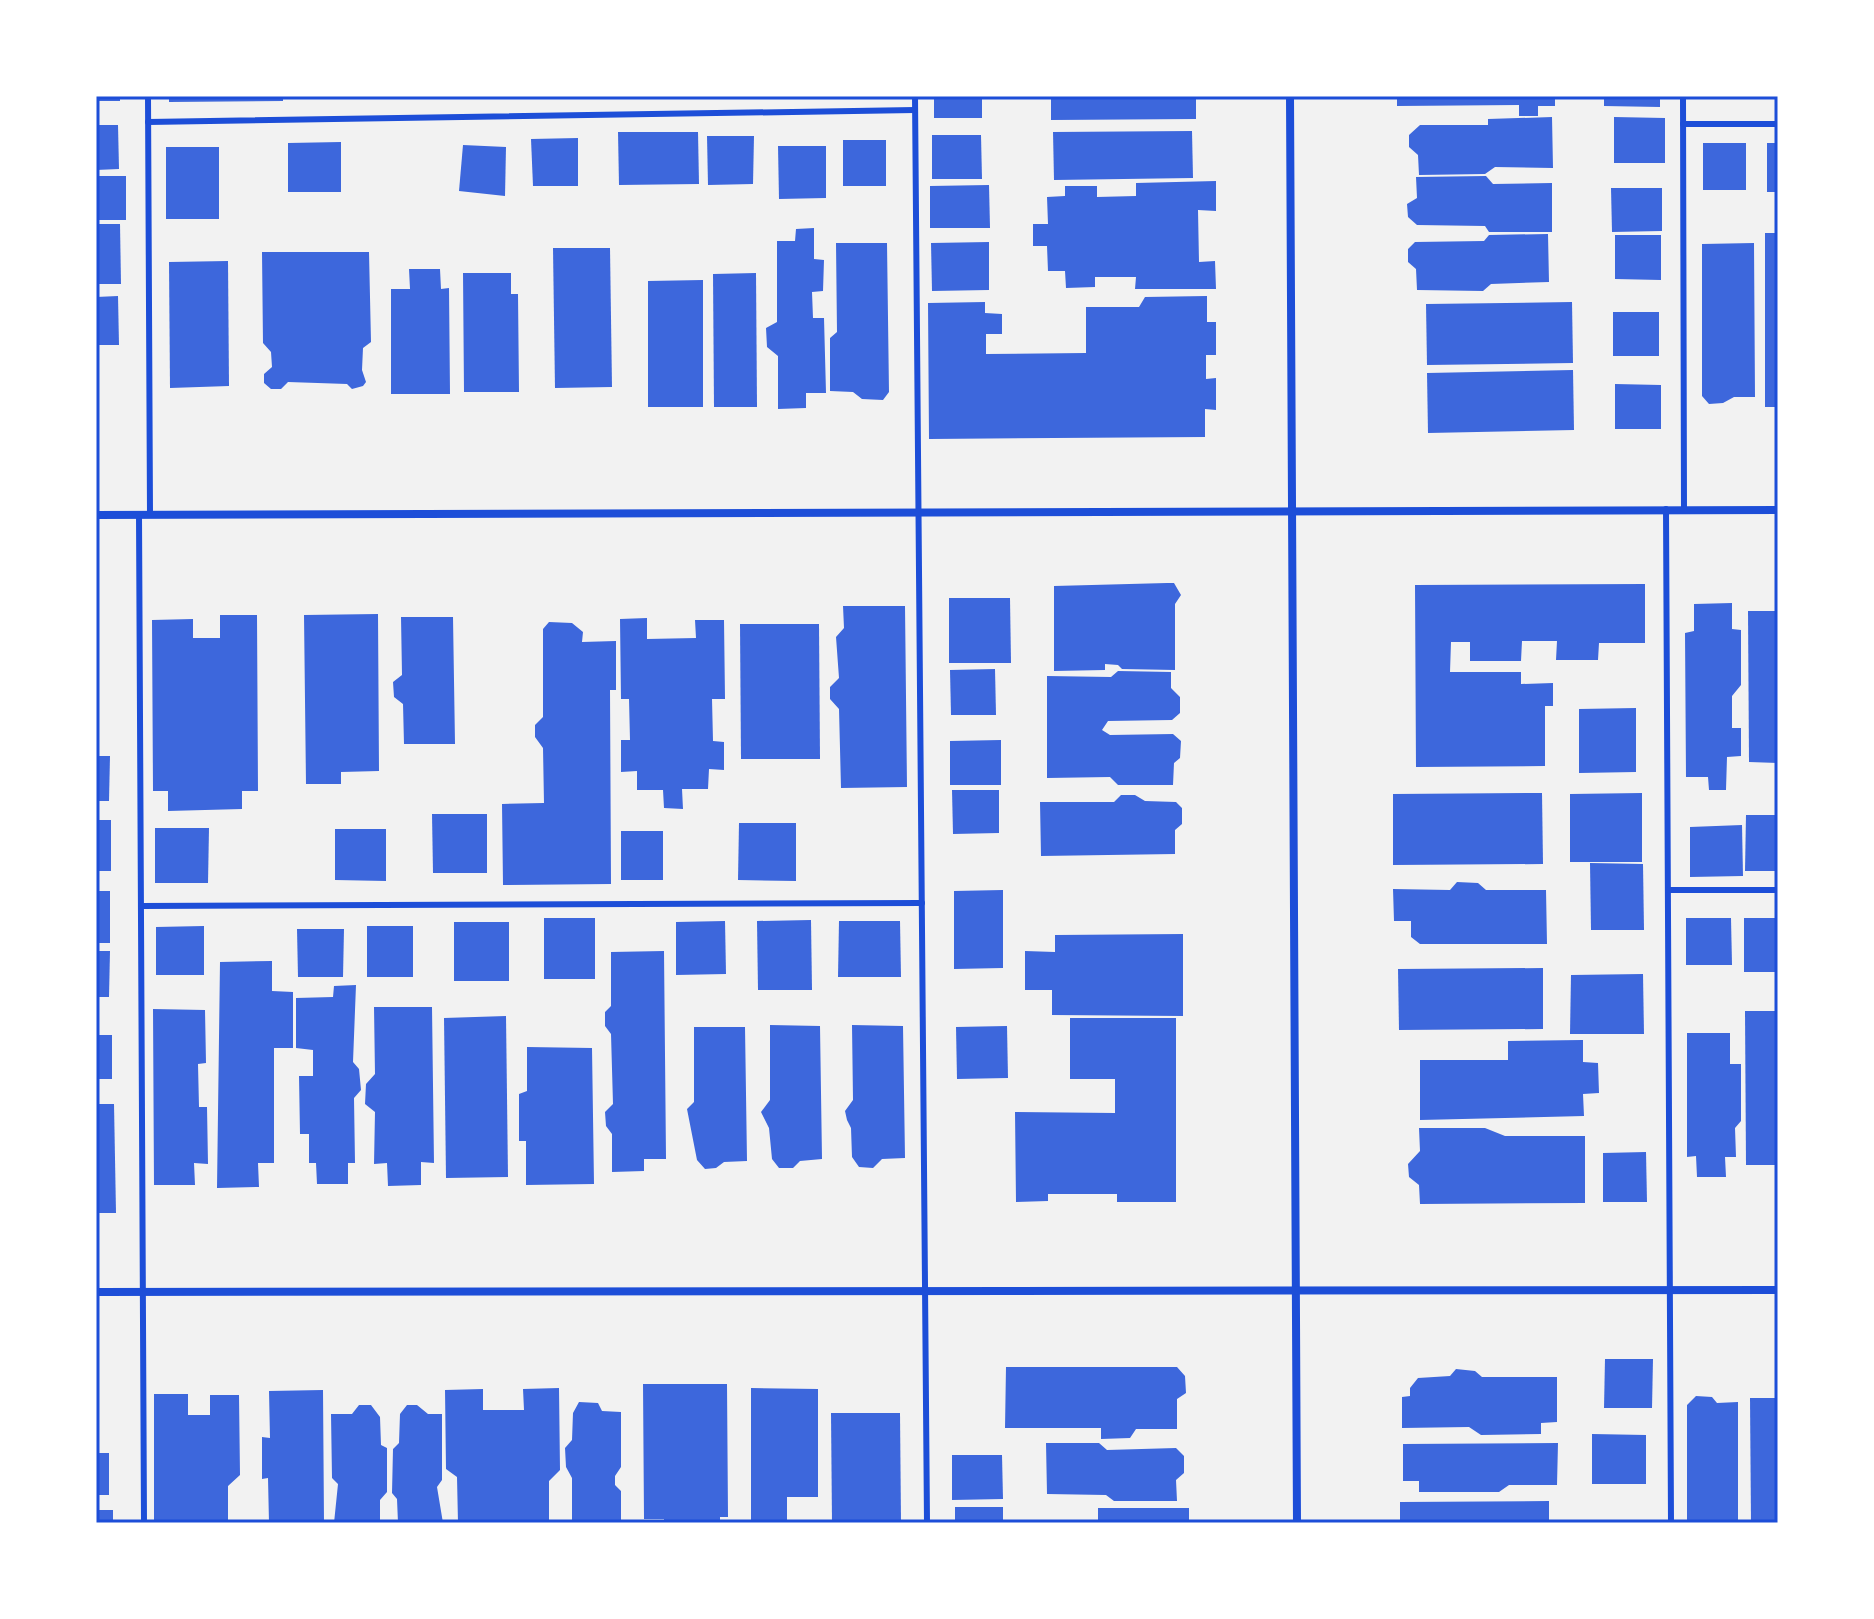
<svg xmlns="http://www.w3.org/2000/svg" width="1874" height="1619" font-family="'Titillium Web',sans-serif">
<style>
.building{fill:#3d67dc}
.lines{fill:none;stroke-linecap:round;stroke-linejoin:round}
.service{stroke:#1d4ed8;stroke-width:6}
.minor{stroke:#1d4ed8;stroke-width:8}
.neatline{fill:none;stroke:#1d4ed8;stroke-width:3}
</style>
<rect width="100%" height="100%" fill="#f2f2f2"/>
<g class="building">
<rect x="96" y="96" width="24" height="5"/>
<path d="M169 96H283V101L169 102Z"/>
<rect x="835" y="96" width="21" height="3"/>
<rect x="934" y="96" width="48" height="22"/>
<path d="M1051 96H1196V119L1051 120Z"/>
<path d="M1397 96H1555V106H1538V116H1519V105L1397 106Z"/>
<path d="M1604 96H1660V107L1604 106Z"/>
<path d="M1552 117 1553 168 1495 167 1485 174 1419 175 1418 155 1409 147V135L1420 125H1488V119Z"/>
<path d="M1614 117 1665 118V163H1614Z"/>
<path d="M96 125H118L119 169 96 170Z"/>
<path d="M1192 131 1193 178 1054 180 1053 132Z"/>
<path d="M618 132H698L699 184 619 185Z"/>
<path d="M932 135H981L982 179H932Z"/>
<path d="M707 136H754L753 184 708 185Z"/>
<path d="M578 138V186H533L531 139Z"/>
<rect x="843" y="140" width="43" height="46"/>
<path d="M341 142V192H288V143Z"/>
<rect x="1703" y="143" width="43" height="47"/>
<rect x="1767" y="143" width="11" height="49"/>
<path d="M463 145 506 147 505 196 459 191Z"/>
<path d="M778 146H826V198L779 199Z"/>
<rect x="166" y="147" width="53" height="72"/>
<rect x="96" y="176" width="30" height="44"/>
<path d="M1486 176 1493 184 1552 183V232H1489L1485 226 1417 225 1408 217 1407 204 1417 198 1416 177Z"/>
<path d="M1216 181V211L1198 210 1199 262 1215 261 1216 289H1135L1136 277H1095V287L1066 288 1065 271H1048L1047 246H1033V224H1048L1047 197 1065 196V186H1097V197L1136 196V183Z"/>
<path d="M989 185 990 228H930V186Z"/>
<path d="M1611 188H1662V231L1612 232Z"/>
<path d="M96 224H120L121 284H96Z"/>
<path d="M814 228V259L824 260 823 291 812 292 813 318H824L826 393H806V408L778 409V356L767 347 766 328 777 322V241H795L796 229Z"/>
<rect x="1765" y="233" width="13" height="174"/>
<path d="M1548 234 1549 282 1491 284 1483 291 1417 290 1416 269 1408 262V249L1415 242 1484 241 1489 235Z"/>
<path d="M1615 235H1661V280L1615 279Z"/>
<path d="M989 242V290L932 291 931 243Z"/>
<path d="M836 243H887L889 392 883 400 862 399 853 392 830 391V338L837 332Z"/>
<path d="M1754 243 1755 397H1734L1723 403 1709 404 1702 396V244Z"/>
<path d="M553 248H610L612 387 555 388Z"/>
<path d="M262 252H369L371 342 363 348 362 370 366 382 363 386 352 389 347 384 288 382 281 389H271L264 383V374L272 367 271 352 263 343Z"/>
<path d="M228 261 229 386 170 388 169 262Z"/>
<path d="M409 269H440L441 289 449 288 450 394H391V289H410Z"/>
<path d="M463 273H511V294H518L519 392H464Z"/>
<path d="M756 273 757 407H714L713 274Z"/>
<path d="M703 280V407H648V281Z"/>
<path d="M118 296 119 345H96V297Z"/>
<path d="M1207 296V322H1216V355H1206V379L1216 378V410L1205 409V437L929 439 928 303 985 302V313L1002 314V334H986V354L1086 353V307H1139L1145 297Z"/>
<path d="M1572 302 1573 363 1427 365 1426 304Z"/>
<rect x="1613" y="312" width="46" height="44"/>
<path d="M1573 370 1574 430 1428 433 1427 373Z"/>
<path d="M1615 384 1661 385V429H1615Z"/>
<path d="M1167 583H1174L1181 595 1175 604V670L1122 669 1118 665 1105 664V670L1054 671V586Z"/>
<path d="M1645 584V643H1599L1598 660H1556L1557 641H1522L1521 661H1470V642H1451L1450 672H1521V684L1553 683V706H1545V766L1416 767 1415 585Z"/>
<path d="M949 598H1010L1011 663H949Z"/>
<path d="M1732 603V629L1741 630V685L1732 696V728H1741V756L1727 757 1726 790H1709L1708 777H1686L1685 633 1694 631V604Z"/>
<path d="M843 606H905L907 787 841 788 839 709 830 699V687L839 678 836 637 844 628Z"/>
<path d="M1748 611H1778V763L1749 762Z"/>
<path d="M378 614 379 771 341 772V784H306L304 615Z"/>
<path d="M220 615H257L258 791H242V809L168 811V791H153L152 620 193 619V638H220Z"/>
<path d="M401 617H453L455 744H404L403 704 394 697 393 682 402 675Z"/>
<path d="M647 618V639L696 638 695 620H724L725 699H712L713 741 724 742V770L709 769 708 789H682L683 809 664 808 663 790H637V771L621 772V740H630L629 699H621L620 619Z"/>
<path d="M549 622 572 623 583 632 582 642 616 641V690H610L611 884 503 885 502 804 544 803 543 748 535 737V725L543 717V629Z"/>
<path d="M740 624H819L820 759H741Z"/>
<path d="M995 669 996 715H951L950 670Z"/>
<path d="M1118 671 1171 672V688L1180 697V713L1172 720 1108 721 1102 730 1110 735 1173 734 1181 741 1180 758 1174 763 1173 785H1118L1110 777 1047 778V676L1111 677Z"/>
<path d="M1636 708V772L1579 773V709Z"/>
<path d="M1001 740V785H950V741Z"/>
<path d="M96 756H110L109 801H96Z"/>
<path d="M952 790H999V833L953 834Z"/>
<path d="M1542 793 1543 864 1393 865V794Z"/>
<path d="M1642 793V862H1570V794Z"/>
<path d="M1121 795H1135L1145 801 1176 802 1182 808V824L1175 830V854L1041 856 1040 802H1114Z"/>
<path d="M432 814H487V873H433Z"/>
<path d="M1746 815H1778V871H1745Z"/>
<rect x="96" y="820" width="15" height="51"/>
<path d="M739 823H796V881L738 880Z"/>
<path d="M1742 825 1743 876 1690 877V827Z"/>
<path d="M155 828H209L208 883H155Z"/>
<path d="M335 829H386V881L335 880Z"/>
<rect x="621" y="831" width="42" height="49"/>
<path d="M1590 863 1643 864 1644 930H1591Z"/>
<path d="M1457 882 1478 883 1486 890H1546L1547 944H1420L1411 937V921H1394L1393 889 1450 890Z"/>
<path d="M1003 890V968L954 969V891Z"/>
<rect x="96" y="891" width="14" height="52"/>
<rect x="544" y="918" width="51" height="61"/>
<path d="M1686 918H1731L1732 965H1686Z"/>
<rect x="1744" y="918" width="34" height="54"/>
<path d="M811 920 812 990H758L757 921Z"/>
<path d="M725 921 726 974 676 975V922Z"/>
<path d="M839 921H900L901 977H838Z"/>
<rect x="454" y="922" width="55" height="59"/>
<path d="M204 926V975H156V927Z"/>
<rect x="367" y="926" width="46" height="51"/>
<path d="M297 929H344L343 977H298Z"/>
<path d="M1183 934V1016L1052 1015V990H1025V951L1055 952V935Z"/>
<path d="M96 951H110L109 997H96Z"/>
<path d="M664 951 666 1159H644V1171L612 1172V1134L606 1126 605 1112 613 1104 611 1034 605 1026V1012L611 1006V952Z"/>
<path d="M272 961V991L293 992V1048H274V1163H258L259 1187 217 1188 220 962Z"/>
<path d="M1543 968V1029L1399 1030 1398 969Z"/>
<path d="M1643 974 1644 1034H1570L1571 975Z"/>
<path d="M356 985 353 1062 359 1069 361 1090 354 1098 355 1163H348V1184H317L316 1163H309V1134H300L299 1076H313V1050L296 1048V998L333 997 334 986Z"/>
<path d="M374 1007H432L434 1163 421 1162V1185L388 1186 387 1163 374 1164 375 1112 365 1104 366 1084 375 1074Z"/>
<path d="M153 1009 205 1010 206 1063 198 1064 199 1107H207L208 1164 194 1163 195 1185H154Z"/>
<path d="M1745 1011H1778V1165H1746Z"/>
<path d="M506 1016 508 1177 446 1178 444 1018Z"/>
<path d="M1070 1018H1176V1202H1117V1194H1048V1201L1016 1202 1015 1112 1115 1113V1079H1070Z"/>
<path d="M770 1025 820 1026 822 1159 800 1161 793 1168H779L772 1159 769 1128 761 1112 770 1100Z"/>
<path d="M852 1025 903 1026 905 1158 882 1159 873 1168 859 1167 852 1157 851 1128 847 1120 845 1111 853 1100Z"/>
<path d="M1007 1026 1008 1078 957 1079 956 1027Z"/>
<path d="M694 1027H745L747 1161 724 1162 716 1168 705 1169 697 1160 687 1109 694 1102Z"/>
<path d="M1687 1033H1730V1064H1741V1121L1735 1128 1736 1157H1725L1726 1177H1697L1696 1156 1687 1157Z"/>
<rect x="96" y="1035" width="16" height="44"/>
<path d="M1583 1040V1062L1598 1063 1599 1093 1583 1094 1584 1116 1420 1120V1060H1508V1041Z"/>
<path d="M527 1047 592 1048 594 1184 526 1185V1141H519V1094L527 1091Z"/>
<path d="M96 1104H114L116 1213H96Z"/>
<path d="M1419 1128H1485L1505 1136H1585V1203L1420 1204 1419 1185 1409 1177 1408 1164 1420 1151Z"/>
<path d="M1646 1152 1647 1202H1603V1153Z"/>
<path d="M1605 1359H1653L1652 1408H1604Z"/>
<path d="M1006 1367H1177L1185 1376 1186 1393 1177 1399V1429H1136L1130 1438 1101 1439V1428H1005Z"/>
<path d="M1456 1369 1475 1371 1482 1377H1557V1422L1541 1423V1434L1481 1435 1469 1427 1402 1428V1397L1410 1396V1388L1418 1378 1450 1376Z"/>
<path d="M643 1384H727L728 1517H720V1523H664V1519H644Z"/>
<path d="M559 1388 560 1470 549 1481V1523H458L457 1477 446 1469 445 1390 483 1389V1410H524L523 1389Z"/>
<path d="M751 1388 818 1389V1497H787V1523H751Z"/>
<path d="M323 1390 324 1523H269L268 1478 262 1479V1437L270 1438 269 1391Z"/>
<path d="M154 1394H188V1415H210V1395H239L240 1475 228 1486V1523H154Z"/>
<path d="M1696 1396 1712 1397 1717 1403 1738 1402V1523H1687V1405Z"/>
<path d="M1750 1398H1775L1778 1405V1523H1751Z"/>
<path d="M579 1402 598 1403 602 1411 621 1412V1467L615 1476V1485L621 1491V1523H572V1478L566 1467 565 1448 572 1440 573 1413Z"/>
<path d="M359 1405H371L380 1417 381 1445 387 1448V1492L380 1500V1523H334L338 1484 332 1478 331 1414H352Z"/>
<path d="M407 1405H417L428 1414H442V1480L437 1487 443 1523H398L397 1499 392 1493 393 1449 399 1443 400 1414Z"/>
<path d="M831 1413H900L901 1523H832Z"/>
<path d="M1592 1434 1646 1435V1484H1592Z"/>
<path d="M1046 1443H1099L1107 1450 1176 1448 1184 1456V1473L1176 1480 1177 1501H1114L1106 1495 1047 1494Z"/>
<path d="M1558 1443 1557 1485H1509L1499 1492H1419V1481H1403V1444Z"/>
<rect x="96" y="1453" width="13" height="42"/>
<path d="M952 1455H1002L1003 1499 952 1500Z"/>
<path d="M1549 1501V1523H1400V1502Z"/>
<rect x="955" y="1507" width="48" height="16"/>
<rect x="1098" y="1508" width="91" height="15"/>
<rect x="96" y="1510" width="17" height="13"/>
</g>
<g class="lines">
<g class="service">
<path d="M148 96 150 515"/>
<path d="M915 96 927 1523"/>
<path d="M1683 96 1684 511"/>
<path d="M148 122 915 110"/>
<path d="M1683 124H1778"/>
<path d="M1666 509 1671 1523"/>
<path d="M139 515 144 1523"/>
<path d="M1668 890H1778"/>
<path d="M141 906 922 903"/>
</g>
<g class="minor">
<path d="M1290 96 1297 1523"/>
<path d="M96 515 1778 510"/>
<path d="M96 1292 1778 1290"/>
</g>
</g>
<rect width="1874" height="1619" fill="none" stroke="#ffffff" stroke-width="196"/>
<rect x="98" y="98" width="1678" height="1423" class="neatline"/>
</svg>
